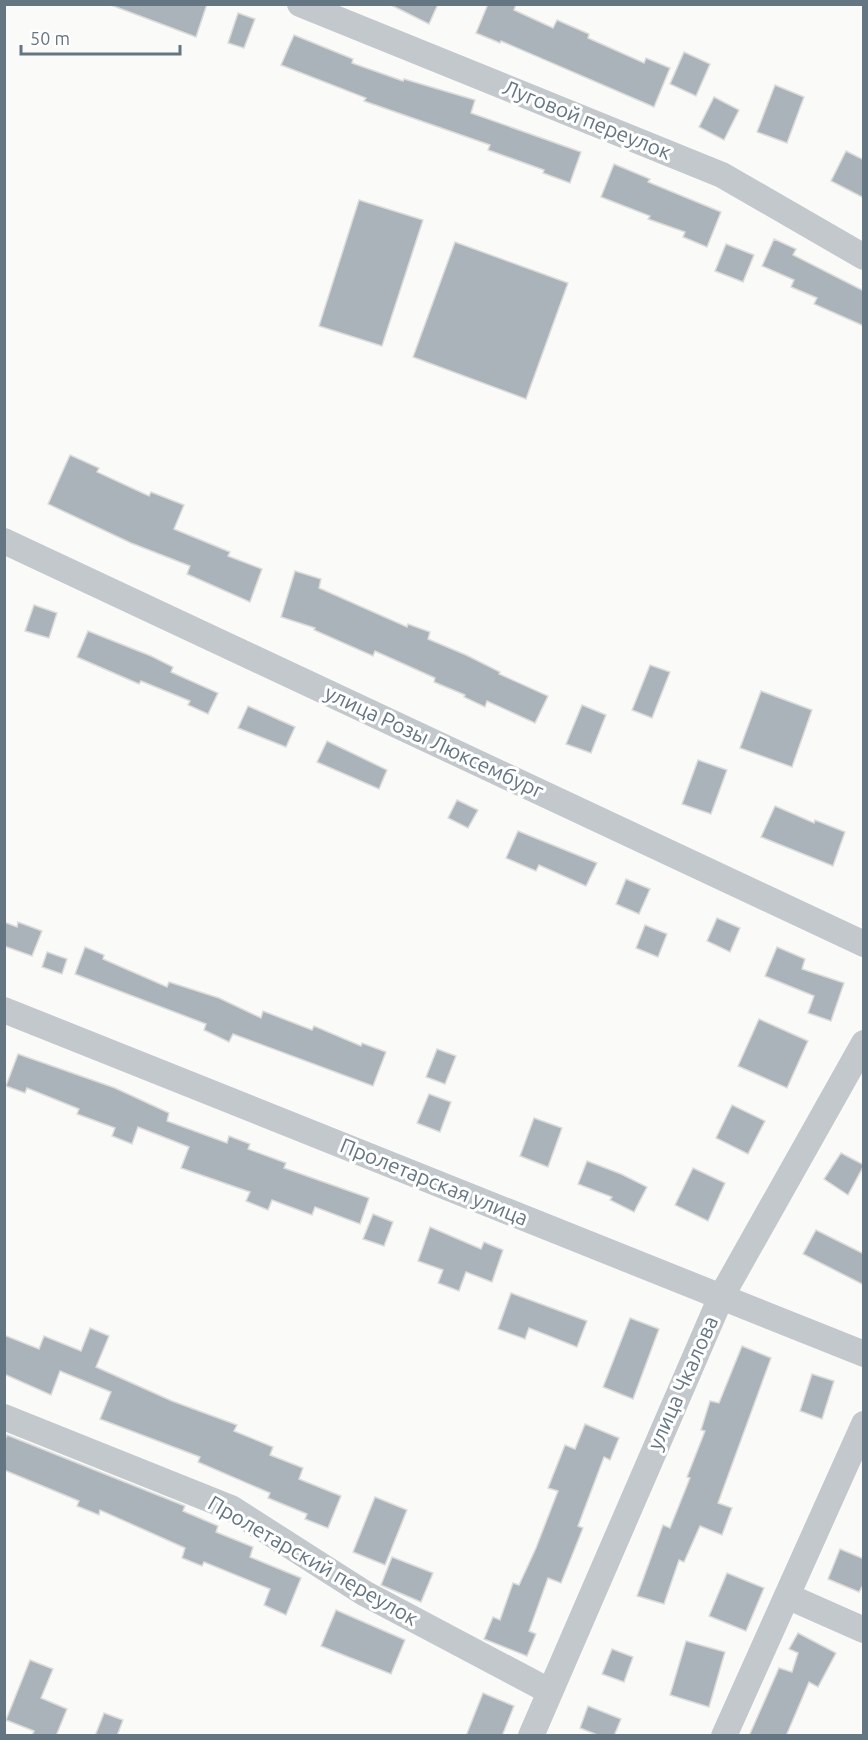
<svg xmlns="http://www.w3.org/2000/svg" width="868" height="1740" font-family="Ubuntu,sans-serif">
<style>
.building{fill:#aab3b9;stroke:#dcdcda;stroke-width:1.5}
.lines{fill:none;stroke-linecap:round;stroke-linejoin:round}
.minor{stroke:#c3c8cc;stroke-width:26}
.labels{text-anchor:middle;stroke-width:6;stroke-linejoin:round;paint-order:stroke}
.street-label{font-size:21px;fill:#657683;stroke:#fff}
</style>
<rect width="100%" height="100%" fill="#fafaf8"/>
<g class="building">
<path d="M108 4H207L196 37Z"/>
<path d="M389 4H438L429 24Z"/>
<path d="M488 4H516L514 10 553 28 557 20 589 34 588 38 644 63 646 58 670 68 654 107 501 41 500 43 476 33Z"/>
<path d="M238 13 255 19 244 48 228 43Z"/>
<path d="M294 35 353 59 352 63 403 81 404 79 475 100 471 113 581 152 570 183 543 173 544 170 488 150 490 145 364 101 366 98 281 65Z"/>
<path d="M684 52 710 64 696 96 670 84Z"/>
<path d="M775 85 804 97 787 143 757 132Z"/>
<path d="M714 97 739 110 724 140 699 127Z"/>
<path d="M846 151 864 160V198L831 181Z"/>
<path d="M614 164 650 179 648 182 721 212 707 247 683 237 685 232 648 219 650 216 601 197Z"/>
<path d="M359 200 423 220 382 346 319 326Z"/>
<path d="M774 239 796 249 793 255 864 291V326L814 304 817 298 791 287 794 280 762 266Z"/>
<path d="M455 242 568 283 526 399 413 357Z"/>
<path d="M726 244 754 255 743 282 715 271Z"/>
<path d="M70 455 99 468 97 472 149 496 151 492 184 505 174 529 230 552 228 556 262 569 250 602 187 574 190 566 131 543 48 504Z"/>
<path d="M295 571 321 579 319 588 407 627 408 624 430 632 428 639 466 655 500 672 499 674 548 696 535 723 487 701 485 707 464 697 465 695 434 682 435 678 375 651 373 656 314 630 315 628 281 617Z"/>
<path d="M34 605 57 613 49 638 25 631Z"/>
<path d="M88 631 151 656 173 667 171 672 218 693 208 714 188 705 190 701 141 681 139 684 77 657Z"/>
<path d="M650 665 670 672 652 718 632 710Z"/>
<path d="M761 691 812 710 792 767 740 748Z"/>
<path d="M582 705 606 715 591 753 566 744Z"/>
<path d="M248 706 295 727 286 747 238 728Z"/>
<path d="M327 741 387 770 379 789 317 762Z"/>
<path d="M698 760 727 770 711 814 682 804Z"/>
<path d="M457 800 478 810 468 828 448 818Z"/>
<path d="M775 806 814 823 815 820 845 832 833 866 761 837Z"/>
<path d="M518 831 597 863 586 886 539 865 536 871 506 858Z"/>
<path d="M626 879 650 889 639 914 616 904Z"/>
<path d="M717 918 740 928 730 952 707 941Z"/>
<path d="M4 922 17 927 18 922 42 931 32 956 4 946Z"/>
<path d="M645 925 667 934 658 957 636 948Z"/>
<path d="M85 947 104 955 103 959 167 987 169 982 219 998 261 1018 263 1011 312 1030 314 1026 361 1046 362 1043 386 1052 373 1086 233 1034 229 1042 204 1030 206 1024 75 974Z"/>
<path d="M777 947 805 959 802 969 844 983 831 1021 808 1013 814 996 765 976Z"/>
<path d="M47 952 67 959 62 974 42 967Z"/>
<path d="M759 1019 808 1041 787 1088 738 1066Z"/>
<path d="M437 1049 456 1056 445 1084 426 1077Z"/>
<path d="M18 1054 115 1088 169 1113 167 1121 227 1143 229 1136 250 1144 248 1149 286 1163 284 1168 369 1198 360 1224 315 1207 312 1215 272 1200 268 1210 246 1201 250 1192 181 1168 189 1147 138 1127 132 1144 112 1136 115 1128 77 1114 79 1109 27 1088 25 1093 6 1086Z"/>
<path d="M429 1094 451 1102 440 1132 417 1123Z"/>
<path d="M732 1105 765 1121 748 1154 716 1138Z"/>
<path d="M534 1118 562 1128 548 1167 520 1156Z"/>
<path d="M841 1153 864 1165 848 1195 824 1179Z"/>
<path d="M587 1161 621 1174 647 1187 634 1212 610 1200 612 1197 578 1184Z"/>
<path d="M693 1168 725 1183 708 1221 675 1205Z"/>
<path d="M373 1214 393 1222 384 1246 363 1239Z"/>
<path d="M430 1227 481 1249 484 1242 503 1250 492 1282 466 1272 459 1291 438 1283 443 1270 418 1261Z"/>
<path d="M816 1230 864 1254V1285L803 1254Z"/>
<path d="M511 1293 587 1321 577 1347 529 1328 525 1339 498 1329Z"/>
<path d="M630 1318 659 1329 633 1399 603 1387Z"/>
<path d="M90 1328 109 1336 96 1367 172 1401 237 1425 234 1431 273 1447 270 1455 303 1468 299 1479 341 1496 328 1528 305 1519 307 1514 268 1498 270 1493 198 1462 200 1457 100 1419 111 1392 60 1371 51 1395 4 1374V1335L39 1349 44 1336 81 1351Z"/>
<path d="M742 1346 771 1358 718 1503 732 1508 722 1535 700 1526 684 1562 679 1560 664 1604 637 1596 663 1525 670 1528 690 1478 687 1477 705 1431 701 1430 710 1401 719 1403Z"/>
<path d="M812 1374 834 1381 822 1419 800 1411Z"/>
<path d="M585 1424 619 1438 610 1460 604 1457 578 1526 583 1528 561 1583 548 1578 529 1631 536 1634 527 1656 484 1639 493 1617 500 1620 513 1583 519 1585 536 1548 558 1491 548 1488 565 1445 575 1449Z"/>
<path d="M7 1435 185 1506 183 1511 218 1526 216 1532 253 1547 250 1557 301 1578 286 1615 264 1605 270 1589 204 1562 202 1566 182 1558 185 1548 100 1510 99 1515 77 1506 79 1501 4 1470V1442Z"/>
<path d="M375 1497 407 1510 385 1565 353 1552Z"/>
<path d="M840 1549 864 1559V1583L859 1592 828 1579Z"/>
<path d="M392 1557 433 1573 421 1602 381 1585Z"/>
<path d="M727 1573 764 1588 746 1631 709 1616Z"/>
<path d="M336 1610 405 1640 391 1674 321 1646Z"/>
<path d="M798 1633 836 1653 818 1687 809 1682 786 1736H749L779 1668 792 1672 798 1653 789 1649Z"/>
<path d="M686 1641 725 1652 709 1707 670 1695Z"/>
<path d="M612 1649 633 1657 624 1682 602 1674Z"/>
<path d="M30 1660 53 1669 41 1698 67 1709 56 1736H32L34 1731 6 1720Z"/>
<path d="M483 1693 514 1706 502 1736H466Z"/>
<path d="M588 1706 621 1719 614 1736H600L580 1728Z"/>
<path d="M104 1713 123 1720 117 1736H95Z"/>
</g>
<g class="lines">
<g class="minor">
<path d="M300 4 722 175 864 257"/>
<path d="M4 541 864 944"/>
<path d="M4 1010 864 1354"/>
<path d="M4 1417 231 1508 364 1593 549 1691"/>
<path d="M787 1596 864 1630"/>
<path d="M531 1736 721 1297 864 1043"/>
<path d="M724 1736 864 1424"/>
</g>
</g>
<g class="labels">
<g class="street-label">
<text transform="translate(587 120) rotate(22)" y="7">Луговой переулок</text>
<text transform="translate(434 742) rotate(25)" y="7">улица Розы Люксембург</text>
<text transform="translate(434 1182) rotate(22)" y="7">Пролетарская улица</text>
<text transform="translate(683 1383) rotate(-66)" y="7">улица Чкалова</text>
<text transform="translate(313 1561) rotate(30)" y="7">Пролетарский переулок</text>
</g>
</g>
<rect width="868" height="1740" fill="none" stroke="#657683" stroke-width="12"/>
<path d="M21 45v9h159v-9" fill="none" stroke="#657683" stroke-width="3"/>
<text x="30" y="45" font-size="18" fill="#657683" stroke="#ffffff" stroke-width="4.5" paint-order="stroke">50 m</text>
</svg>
